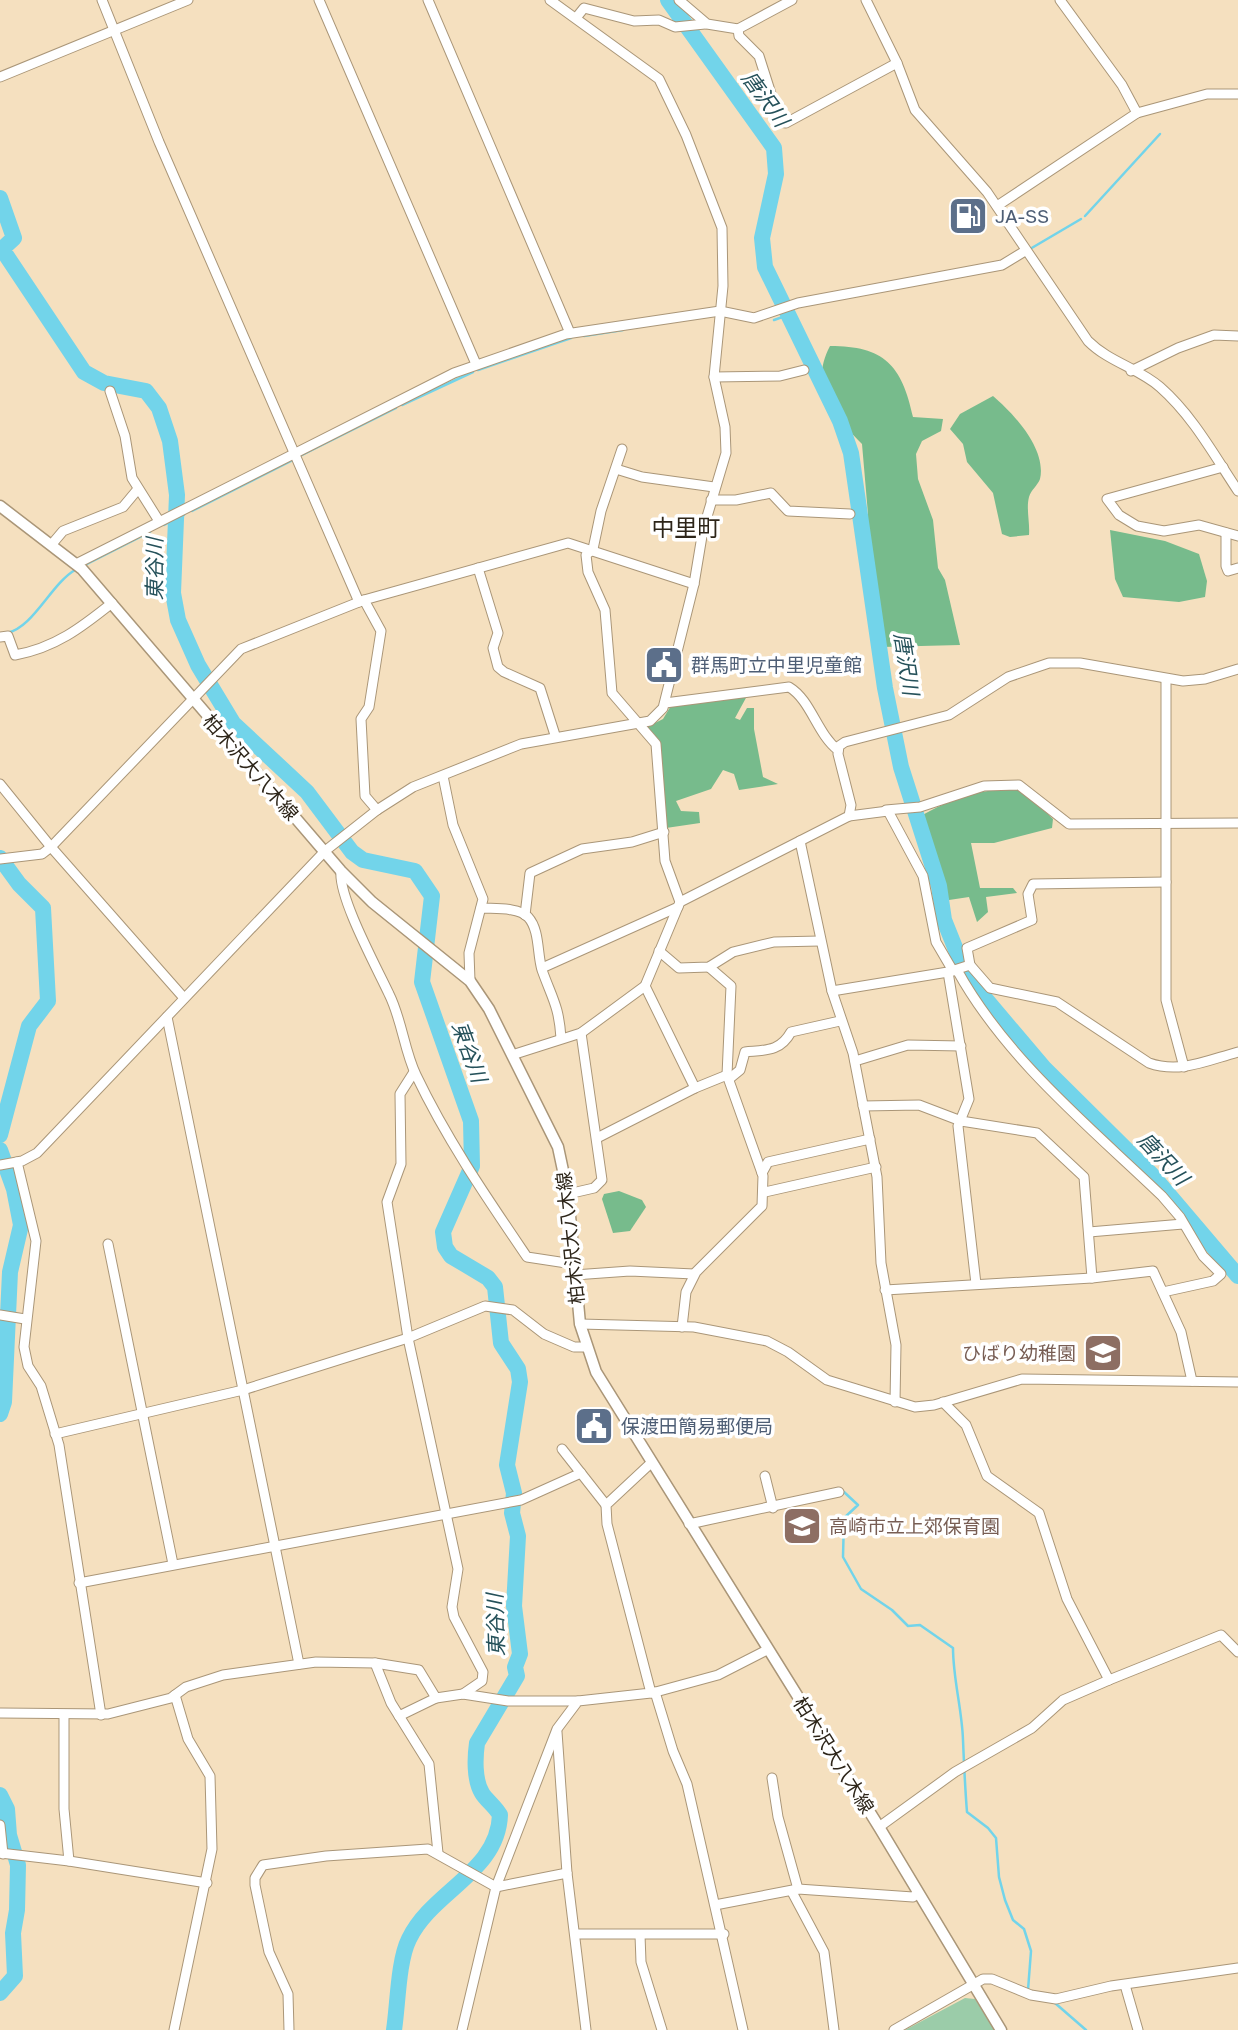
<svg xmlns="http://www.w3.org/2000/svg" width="1238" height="2030" font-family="'Golos Text','Noto Sans JP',sans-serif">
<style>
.green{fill:#9bcca9}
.forest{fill:#77bb8c}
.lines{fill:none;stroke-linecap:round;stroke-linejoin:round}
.stream{stroke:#72d4ea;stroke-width:2.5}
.river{stroke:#72d4ea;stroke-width:16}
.minor-casing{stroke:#aa9678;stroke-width:11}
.major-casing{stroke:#aa9678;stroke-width:13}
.minor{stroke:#fff;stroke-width:9}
.major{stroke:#fff;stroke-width:10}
.labels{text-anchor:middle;stroke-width:7;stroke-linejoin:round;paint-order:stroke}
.service-label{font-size:19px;fill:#4e5e75;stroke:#fff;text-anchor:start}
.street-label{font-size:19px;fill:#2d2519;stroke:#fff}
.education-label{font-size:19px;fill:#785e54;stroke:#fff;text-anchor:end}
.water-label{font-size:21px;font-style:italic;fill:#25515a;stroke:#fff}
.quarter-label{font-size:23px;fill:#2d2519;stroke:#fff}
</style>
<rect width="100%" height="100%" fill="#f5e0bf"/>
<path class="green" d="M965 1998 975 1999 995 2030H905Z"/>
<g class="forest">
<path d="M830 346C884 346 902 365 913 417L943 419 941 431 922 441 916 454 918 479 933 520 938 568 945 580 960 645 882 647 861 540 868 514 862 444C834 415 808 388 830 346Z"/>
<path d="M993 396C1013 413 1047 449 1040 479 1038 485 1031 490 1029 497 1026 508 1030 523 1029 535L1010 537 1002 534 993 493 967 462 963 444 950 429 960 414Z"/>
<path d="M1110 530 1165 541 1199 554 1207 581 1205 597 1179 602 1123 597 1115 579Z"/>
<path d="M747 696 735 718 740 720 747 708H754V729L763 777 778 784 739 790 734 774 723 770 711 789 676 801 681 811 699 812 700 823 666 828 655 735 647 727 663 719 672 704Z"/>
<path d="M1021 788 1053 819 1052 828 994 843H971L980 888H1013L1017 893 986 897 988 912 977 922 969 897 949 900 928 859 917 818C956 796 976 790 1021 788Z"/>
<path d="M619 1191 642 1200 646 1207 630 1231 613 1233 602 1199 604 1194Z"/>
</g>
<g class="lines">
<g class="stream">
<path d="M1085 216 1160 134"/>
<path d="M1030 249 1081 219"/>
<path d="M774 320 794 313"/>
<path d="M584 336 623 330"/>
<path d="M478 370 571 338"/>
<path d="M402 405 473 372"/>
<path d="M300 456 396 408"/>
<path d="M192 511 293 460"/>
<path d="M164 525 184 515"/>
<path d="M87 564 150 532"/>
<path d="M7 633C33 628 51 584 75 570"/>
<path d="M844 1492 858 1505 844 1518 843 1557 861 1589 892 1610 908 1626 920 1625 953 1648C953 1679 962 1709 963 1740 964 1764 965 1788 967 1812L988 1828 996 1838 999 1877 1005 1900 1013 1920 1024 1929 1031 1951 1028 1990"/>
<path d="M1055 2003 1086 2030"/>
</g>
<g class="river">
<path d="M668 0 774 148 776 174 762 238 765 267 840 421 851 453 885 688 901 767 939 886 944 920 960 960 983 996 1044 1068 1152 1175 1238 1276"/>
<path d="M0 198 14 238 2 249 84 372 104 383 146 391 159 408 170 441 177 495 173 593 178 620 198 665 233 723 307 792 352 852 363 860 415 871 432 896 422 982 471 1121 472 1166 443 1232 445 1247 451 1256 488 1278 495 1287 501 1343 518 1369 520 1382 507 1465 514 1493 512 1513 518 1536 514 1606 520 1654 515 1667 517 1676 477 1743C475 1757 474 1780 482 1793 486 1800 495 1806 500 1815 498 1872 432 1891 409 1939 398 1961 398 2004 394 2030"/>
<path d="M0 858 19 884 43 908 48 1001 29 1026 0 1135"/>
<path d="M0 1150 14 1189 21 1225 10 1272 4 1402 0 1414"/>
<path d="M0 1795 7 1809 9 1835 18 1865 17 1910 13 1933 15 1976 0 1993"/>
</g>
<g class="minor-casing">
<g id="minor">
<path d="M102 0 159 142 359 602"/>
<path d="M319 0 476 364"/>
<path d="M428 0 570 333"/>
<path d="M679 0 707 24 738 29 739 36 759 56 780 122 786 123 897 63"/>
<path d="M866 0 897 63 915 110 987 192 1088 341C1109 362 1138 368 1160 387 1193 416 1214 455 1238 491"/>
<path d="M1060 0 1122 85 1137 113"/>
<path d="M576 18 584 8 634 21 659 20 675 27 705 24"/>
<path d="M738 29 792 0"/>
<path d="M0 77 188 0"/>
<path d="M997 206 1137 113 1207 94H1238"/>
<path d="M1131 371 1178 348 1214 335 1238 336"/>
<path d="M714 377 780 376 804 370"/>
<path d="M110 391 125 436 132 478 159 521"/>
<path d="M622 449 601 511 593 549 586 555 588 572 605 610 612 693 656 744 665 861 680 902"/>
<path d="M1223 467 1107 499 1119 515 1137 526 1164 531 1199 525 1238 536"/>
<path d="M616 469 642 477 714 487"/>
<path d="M711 500H736L771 493 788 511 850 514"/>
<path d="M1226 533V566L1228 571 1238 568"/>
<path d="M52 544 63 531 123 507 138 489"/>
<path d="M76 564 454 373 566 334 720 311 754 318 798 303 1002 265 1025 251"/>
<path d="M478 568 498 633 493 648 498 667 504 672 540 688 555 735"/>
<path d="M364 600 381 631 369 707 361 719 365 796 377 810"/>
<path d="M0 637 8 636 15 655C55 648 82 627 112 603"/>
<path d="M1166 681V1000L1184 1067"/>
<path d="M665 703 789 687C811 700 817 734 838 750"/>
<path d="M443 776 453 825 483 899 469 953 470 981"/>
<path d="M0 784 51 847 184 998"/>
<path d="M886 810 920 807 984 786 1019 785 1069 824 1238 823"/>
<path d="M849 816 888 811 923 876 936 942 953 971"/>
<path d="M800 841 832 991 853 1053 877 1177 881 1263 896 1345 895 1402"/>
<path d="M0 859 42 854 51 847 241 649 364 600 568 543 694 584"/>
<path d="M341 871C338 897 377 968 389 994 402 1020 404 1050 416 1075 447 1140 487 1198 527 1257L573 1264"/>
<path d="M481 908C495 909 518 907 528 917 540 930 537 954 542 970 552 998 559 1006 561 1038"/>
<path d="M525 915 530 873 582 849 632 842 664 832"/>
<path d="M659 951 679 968 709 967 733 952 774 942 820 941"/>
<path d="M970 965 967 948 1032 920 1028 894 1033 884 1166 882"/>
<path d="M542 968 678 907"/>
<path d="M957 970C1006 1059 1090 1127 1162 1196L1180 1217 1203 1256 1221 1274 1213 1281 1163 1292"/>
<path d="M948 972 969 1099 958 1126 976 1284"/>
<path d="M645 986 695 1088"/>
<path d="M832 991 948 972 970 965 990 988 1057 1002 1149 1063C1180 1074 1208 1060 1238 1052"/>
<path d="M167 1017 299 1664"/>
<path d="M512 1055 581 1033 645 986 680 902 849 816 851 805 838 754 839 746 845 742 949 715 1008 677 1049 663H1080L1183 681 1205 679 1238 669"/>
<path d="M855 1061 908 1045 961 1046"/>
<path d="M414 1072 400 1094 401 1164 387 1202 408 1338 458 1569 452 1607 454 1617 483 1672 482 1681 463 1694"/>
<path d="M729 1079 740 1070 745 1052C765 1050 780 1052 791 1032L840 1021"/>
<path d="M863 1106 919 1105 961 1121 1037 1133 1084 1177 1092 1278"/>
<path d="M597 1138 695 1088 727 1075"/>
<path d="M17 1162 36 1241 24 1347 28 1366 41 1386 59 1445 101 1715"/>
<path d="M0 1165 22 1161 37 1153 325 851 377 810 413 787 521 744 650 721 663 708 694 584 703 530 726 453 725 427 714 377 723 286 722 228 686 135 659 79 550 0"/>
<path d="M762 1173 768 1162 870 1139"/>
<path d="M765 1192 876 1167"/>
<path d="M568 1194 594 1188 602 1180 581 1033"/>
<path d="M1089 1232 1183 1224"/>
<path d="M108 1244 173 1564"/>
<path d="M574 1275 630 1271 694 1274"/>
<path d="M885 1290 1092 1278 1153 1271 1181 1332 1192 1381"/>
<path d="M0 1315 25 1319"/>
<path d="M580 1324 694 1327 767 1341 788 1352 827 1380 915 1407 934 1405 1022 1379 1238 1382"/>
<path d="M682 1327 686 1292 696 1272 762 1206 763 1176 727 1075 731 986 709 967"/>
<path d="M943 1402 966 1425 987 1476 1039 1513 1067 1599 1109 1680 1221 1635 1238 1652"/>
<path d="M55 1434 243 1390 408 1338 485 1306 513 1310 544 1334 574 1347H586"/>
<path d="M562 1449 606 1505"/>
<path d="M765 1476 773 1508"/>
<path d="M689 1524 839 1492"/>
<path d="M79 1583 521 1500 581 1473"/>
<path d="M375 1663 391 1703 429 1764 438 1853"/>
<path d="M655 1692 673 1751 687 1784 743 2030"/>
<path d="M652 1693 718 1675 767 1650"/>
<path d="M0 1713 108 1714 171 1698 186 1687 223 1675 316 1662 375 1663 419 1670 436 1698 463 1694 508 1701H578"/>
<path d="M64 1715V1809L69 1861"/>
<path d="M399 1716 436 1698"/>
<path d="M557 1732 567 1873 586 2030"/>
<path d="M772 1778 778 1817 798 1889"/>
<path d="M0 1825 3 1854"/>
<path d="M879 1827 955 1772 1032 1728 1063 1700 1109 1680"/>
<path d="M0 1853 69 1861 207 1883"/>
<path d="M792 1892 824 1952 834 2030"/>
<path d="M715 1905 798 1889 913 1897 918 1893"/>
<path d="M576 1934H724"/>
<path d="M640 1935 641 1962 662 2030"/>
<path d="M1125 1985 1138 2030"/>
<path d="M174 2030 212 1849 210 1776 188 1739 175 1695"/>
<path d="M289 2030 288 1994 269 1952 255 1885V1878L263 1865 326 1856 428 1849 496 1887 567 1873"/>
<path d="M462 2030 496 1887 557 1729 578 1701 651 1693 607 1524 606 1505 651 1463"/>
<path d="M894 2030 983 1979H992L1031 1995 1056 1999 1111 1986 1238 1968"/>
</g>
</g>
<g class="major-casing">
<path id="major" d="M0 506 82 569 341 871 372 902 470 981 489 1009 558 1147 568 1194 580 1324 596 1372 879 1827 1001 2030"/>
</g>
<use href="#minor" class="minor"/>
<use href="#major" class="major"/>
</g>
<defs>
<g id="fuel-square" transform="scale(2.0125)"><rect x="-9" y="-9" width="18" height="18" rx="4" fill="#5c6f8a" stroke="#fff"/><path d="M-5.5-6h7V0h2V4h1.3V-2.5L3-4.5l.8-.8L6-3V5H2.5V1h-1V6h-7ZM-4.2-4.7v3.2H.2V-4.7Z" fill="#fff"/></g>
<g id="civic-square" transform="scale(2.0125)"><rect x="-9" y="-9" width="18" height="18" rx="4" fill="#5c6f8a" stroke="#fff"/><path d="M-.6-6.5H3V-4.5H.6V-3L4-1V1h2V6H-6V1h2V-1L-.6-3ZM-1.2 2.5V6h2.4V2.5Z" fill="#fff"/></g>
<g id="school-square" transform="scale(2.0125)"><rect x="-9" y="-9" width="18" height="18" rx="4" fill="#8d6e63" stroke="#fff"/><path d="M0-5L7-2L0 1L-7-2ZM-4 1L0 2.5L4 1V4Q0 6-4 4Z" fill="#fff"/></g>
</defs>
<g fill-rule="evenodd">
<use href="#fuel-square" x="968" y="216"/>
<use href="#civic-square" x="664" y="665"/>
<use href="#school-square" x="1103" y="1353"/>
<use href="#civic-square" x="594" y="1426"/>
<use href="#school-square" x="802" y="1526"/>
</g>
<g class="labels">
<g class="service-label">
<text x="995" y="223">JA-SS</text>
<text x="691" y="672">群馬町立中里児童館</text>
<text x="621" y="1433">保渡田簡易郵便局</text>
</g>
<g class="street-label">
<text transform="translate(251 767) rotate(49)" y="7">柏木沢大八木線</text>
<text transform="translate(570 1238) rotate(-96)" y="7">柏木沢大八木線</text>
<text transform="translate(834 1755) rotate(58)" y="7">柏木沢大八木線</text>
</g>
<g class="education-label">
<text x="1076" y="1360">ひばり幼稚園</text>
<text x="829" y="1533" text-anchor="start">高崎市立上郊保育園</text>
</g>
<g class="water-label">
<text transform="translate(765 99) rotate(54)" y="7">唐沢川</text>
<text transform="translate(155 569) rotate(-90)" y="7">東谷川</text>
<text transform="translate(906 664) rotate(81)" y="7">唐沢川</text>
<text transform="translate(469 1052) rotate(70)" y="7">東谷川</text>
<text transform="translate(1163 1159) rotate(47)" y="7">唐沢川</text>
<text transform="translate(496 1625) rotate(-92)" y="7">東谷川</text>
</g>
<g class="quarter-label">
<text x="686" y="536">中里町</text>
</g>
</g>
</svg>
